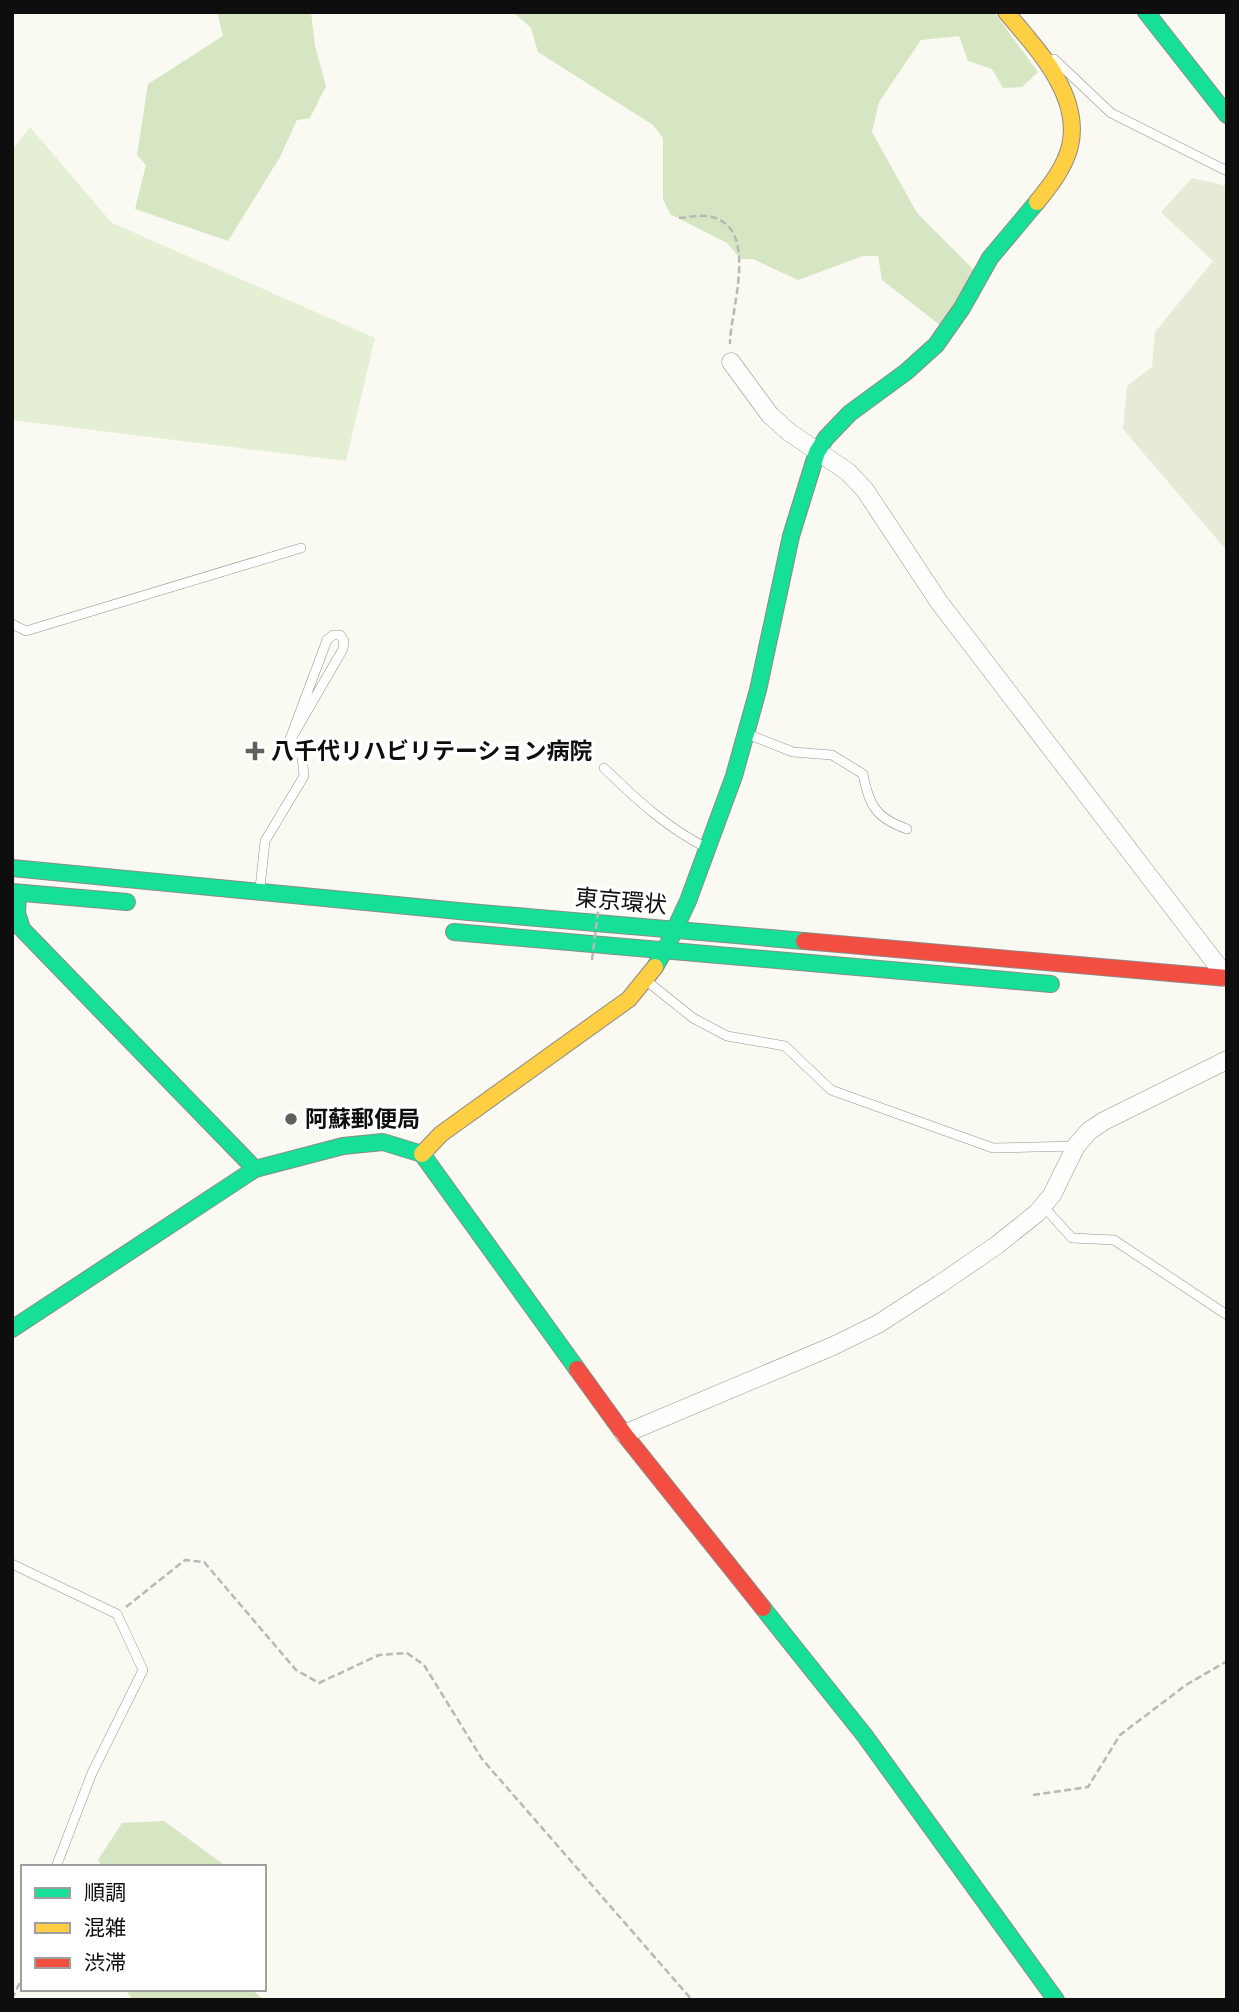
<svg xmlns="http://www.w3.org/2000/svg" width="1239" height="2012" font-family="'Noto Serif','Noto Sans JP',serif">
<style>
.green{fill:#e5efd3}
.forest{fill:#d6e6c2}
.cemetery{fill:#e6ebd7}
.lines{fill:none;stroke-linecap:round;stroke-linejoin:round}
.lane-casing{stroke:#949491;stroke-width:10}
.street-casing{stroke:#949491;stroke-width:19}
.fast-casing{stroke:#8b8a87;stroke-width:18}
.slow-casing{stroke:#8b8a87;stroke-width:18}
.jam-casing{stroke:#8b8a87;stroke-width:18}
.path{stroke:#b8b8b6;stroke-width:2.5;stroke-dasharray:7 3.5;stroke-linecap:butt}
.lane{stroke:#fefefd;stroke-width:9}
.street{stroke:#fefefd;stroke-width:18}
.fast{stroke:#16e098;stroke-width:16}
.slow{stroke:#ffcf43;stroke-width:16}
.jam{stroke:#f24e42;stroke-width:16}
.path-bridge{stroke:#b8b8b6;stroke-width:2.5;stroke-dasharray:7 3.5;stroke-linecap:butt}
.poi-dot{fill:#61605e;stroke:#fff;stroke-width:2.5}
.labels{text-anchor:middle;stroke-width:7;stroke-linejoin:round;paint-order:stroke}
.poi-label{font-size:23px;font-weight:bold;fill:#0e0e0e;stroke:#fff;text-anchor:start}
.street-label{font-size:23px;fill:#0e0e0e;stroke:#fff}
</style>
<rect width="100%" height="100%" fill="#faf9f2"/>
<path class="green" d="M30 127 112 223 375 338 346 461 12 420V150Z"/>
<g class="forest">
<path d="M217 12H311L315 46 326 86 310 118 297 120 280 157 228 241 135 209 146 165 137 155 148 84 223 36Z"/>
<path d="M513 12H994L1038 72 1022 87 1003 88 992 69 968 61 959 36 921 40 879 102 872 132 917 213 975 271 941 326 882 280 878 256H863L798 280 753 259H741L727 243 670 214 663 199V138L653 125 538 52 531 28Z"/>
<path d="M164 1821 227 1867H102L98 1860 122 1823Z"/>
<path d="M125 1989H252L263 2000H133Z"/>
</g>
<path class="cemetery" d="M1192 178 1227 186V551L1123 429 1127 386 1152 367 1155 332 1213 261 1161 212Z"/>
<g class="lines">
<g class="lane-casing">
<g id="lane">
<path d="M1054 59 1111 113 1227 171"/>
<path d="M12 624 26 631 301 548"/>
<path d="M333 635H340L344 641 343 649 288 744 327 640Z"/>
<path d="M747 734 793 752 832 755 863 774C869 806 876 818 907 829"/>
<path d="M604 768C636 799 667 828 707 848"/>
<path d="M260 888 265 841 304 776 302 756 288 744"/>
<path d="M648 982 693 1018 727 1036 785 1046 831 1090 993 1148 1076 1146"/>
<path d="M1043 1206 1072 1238 1114 1240 1227 1315"/>
<path d="M12 1564 117 1614 143 1670 92 1773 56 1867"/>
</g>
</g>
<g class="street-casing">
<g id="street">
<path d="M731 362 770 415 789 432 848 472 865 490 939 602 1227 978"/>
<path d="M624 1434 833 1346 878 1324 940 1284 997 1245 1037 1213 1052 1195 1076 1146 1089 1131 1104 1121 1227 1060"/>
</g>
</g>
<g class="fast-casing">
<g id="fast">
<path d="M1146 12 1227 115"/>
<path d="M12 868 469 912 804 941"/>
<path d="M12 892 127 902"/>
<path d="M18 893 17 913 22 929 255 1169"/>
<path d="M454 932 1051 984"/>
<path d="M655 967 667 946 688 901 734 776 758 690 791 536 817 452 826 438 850 413 906 372 936 345 962 308 990 258 1037 202"/>
<path d="M12 1329 255 1169 343 1146 383 1142 422 1154 577 1369"/>
<path d="M763 1608 865 1736 1056 2000"/>
</g>
</g>
<g class="slow-casing">
<g id="slow">
<path d="M1006 12C1036 48 1082 95 1070 146 1065 167 1050 186 1037 202"/>
<path d="M422 1154 441 1134 629 999 655 967"/>
</g>
</g>
<g class="jam-casing">
<g id="jam">
<path d="M804 941 1227 978"/>
<path d="M577 1369 624 1434 763 1608"/>
</g>
</g>
<g class="path">
<path d="M679 218C690 217 701 214 712 217 760 229 730 311 730 344"/>
<path d="M126 1607 185 1560 204 1562 296 1670 319 1683 379 1655 407 1653 424 1665 482 1759 692 2000"/>
<path d="M1033 1795 1088 1787 1120 1735 1186 1685 1227 1661"/>
<path d="M12 1999 23 1976"/>
</g>
<use href="#lane" class="lane"/>
<use href="#street" class="street"/>
<use href="#fast" class="fast"/>
<use href="#slow" class="slow"/>
<use href="#jam" class="jam"/>
<path class="path-bridge" d="M592 960 599 904"/>
</g>
<g class="poi-dot">
<path d="M251.5 740.5h7v7h7v7h-7v7h-7v-7h-7v-7h7z"/>
<circle cx="291" cy="1119" r="7"/>
</g>
<g class="labels">
<g class="poi-label">
<text x="271" y="759">八千代リハビリテーション病院</text>
<text x="305" y="1127">阿蘇郵便局</text>
</g>
<g class="street-label">
<text transform="translate(621 901) rotate(5)" y="8">東京環状</text>
</g>
</g>
<rect width="1239" height="2012" fill="none" stroke="#0e0e0e" stroke-width="28"/>
<rect x="21" y="1865" width="245" height="126" fill="#ffffff" stroke="#9f9f9f" stroke-width="2"/>
<rect x="35" y="1888" width="35" height="10" fill="#16e098" stroke="#9f9f9f" stroke-width="2"/>
<text x="84" y="1900" font-size="21" fill="#0e0e0e">順調</text>
<rect x="35" y="1923" width="35" height="10" fill="#ffcf43" stroke="#9f9f9f" stroke-width="2"/>
<text x="84" y="1935" font-size="21" fill="#0e0e0e">混雑</text>
<rect x="35" y="1958" width="35" height="10" fill="#f24e42" stroke="#9f9f9f" stroke-width="2"/>
<text x="84" y="1970" font-size="21" fill="#0e0e0e">渋滞</text>
</svg>
